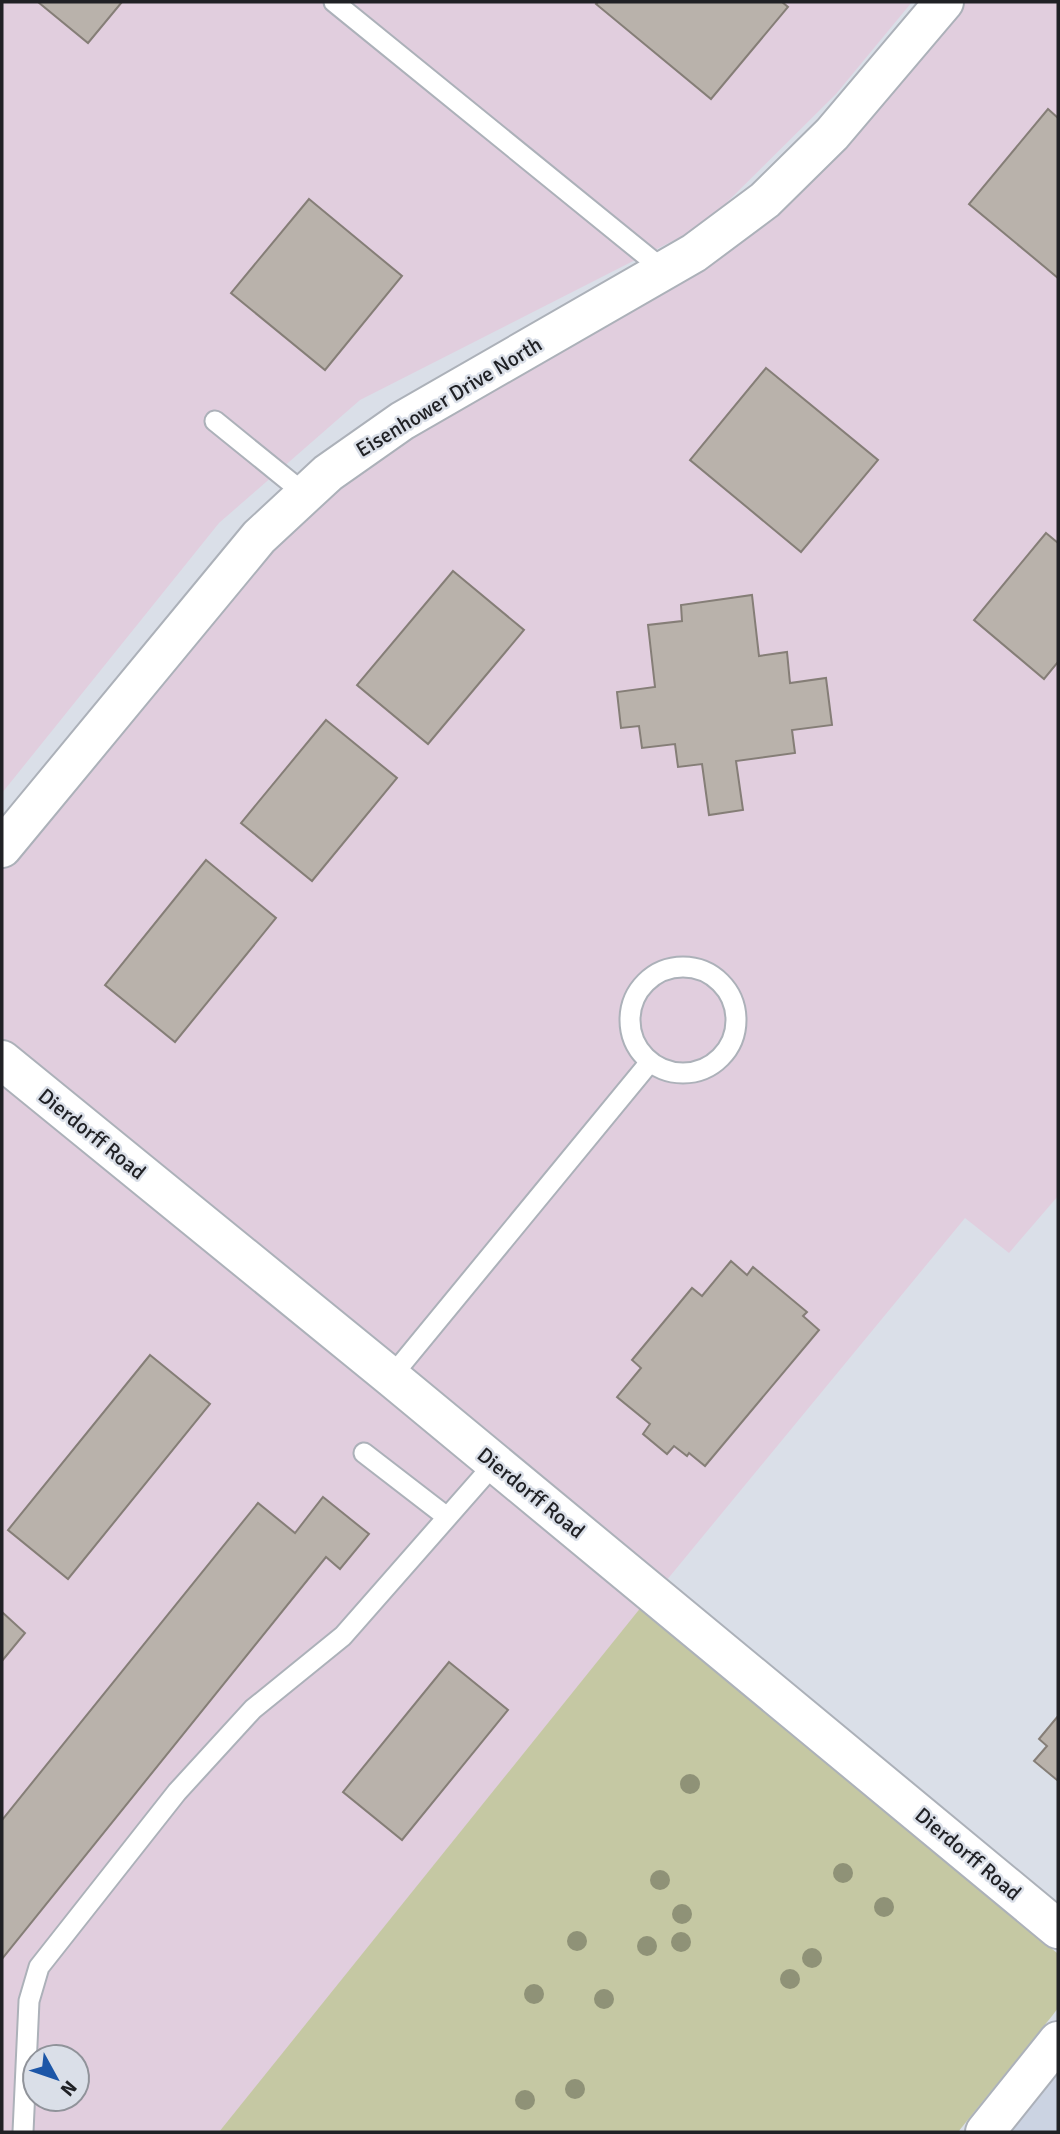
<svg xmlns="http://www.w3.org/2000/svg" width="1060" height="2134" font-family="Signika,sans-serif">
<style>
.built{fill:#cbd3e2}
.industrial{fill:#e1cede;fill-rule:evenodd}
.green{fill:#c5c8a3}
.building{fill:#b9b2ab;stroke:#857e77;stroke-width:2}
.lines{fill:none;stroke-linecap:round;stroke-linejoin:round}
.service-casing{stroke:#acb1b9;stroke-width:23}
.minor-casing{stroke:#acb1b9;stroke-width:42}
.tertiary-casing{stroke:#acb1b9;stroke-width:42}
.service{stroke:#fff;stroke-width:19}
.minor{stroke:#fff;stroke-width:38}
.tertiary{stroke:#fff;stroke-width:38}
.tree{fill:#8f9277}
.labels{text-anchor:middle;stroke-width:5;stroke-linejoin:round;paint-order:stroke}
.street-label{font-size:21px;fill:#202125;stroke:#dadfe8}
</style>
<rect width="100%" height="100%" fill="#dadfe8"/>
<path class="built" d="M1058 2074V2132H1010Z"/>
<g class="industrial">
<path d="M2 2H912L836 94 704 225 360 400 219 523 2 793Z"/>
<path d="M944 2H1058V1196L1009 1253 965 1218 666 1581 220 2132H2V848L259 537 694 253ZM35 2057H77V2099H35Z"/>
</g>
<path class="green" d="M642 1606 1057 1953 1058 2008 1052 2016 958 2132H219Z"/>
<g class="building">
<path d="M38 2H122L88 43Z"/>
<path d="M598 2H782L788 7 711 99 596 4Z"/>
<path d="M1048 109 1058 118V278L969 204Z"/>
<path d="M309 199 402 276 325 370 231 293Z"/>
<path d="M766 368 878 460 801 552 690 460Z"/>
<path d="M1046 533 1058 543V662L1044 679 974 620Z"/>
<path d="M453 571 524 630 428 744 357 685Z"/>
<path d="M752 595 759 656 787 652 790 683 826 678 832 725 792 730 795 753 736 761 743 810 709 815 702 764 678 767 675 744 642 748 639 726 621 728 617 692 655 687 648 625 682 621 681 605Z"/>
<path d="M326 720 397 778 312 881 241 823Z"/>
<path d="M206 860 276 918 175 1042 105 985Z"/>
<path d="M731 1261 747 1275 753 1267 807 1312 803 1316 819 1330 705 1466 689 1453 687 1456 674 1446 667 1454 643 1434 650 1424 617 1397 641 1368 632 1360 692 1288 702 1296Z"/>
<path d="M150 1355 210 1404 68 1579 8 1530Z"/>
<path d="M323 1497 369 1534 340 1569 326 1557 2 1959V1820L258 1503 295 1533Z"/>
<path d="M2 1612 25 1633 2 1661Z"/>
<path d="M449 1662 508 1710 402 1840 343 1792Z"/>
<path d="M1058 1716V1779L1057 1780 1034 1761 1047 1746 1039 1739Z"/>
</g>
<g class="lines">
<g class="service-casing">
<g id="service">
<path d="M334 2 665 271"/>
<path d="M215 421 305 494"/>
<circle cx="683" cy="1020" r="53"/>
<path d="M391 1377 650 1062"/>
<path d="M364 1453 447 1517"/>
<path d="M23 2132 29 2001 39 1967 177 1792 253 1709 343 1636 495 1463"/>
</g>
</g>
<g class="minor-casing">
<path id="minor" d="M985 2132 1058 2041"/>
</g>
<g class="tertiary-casing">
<g id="tertiary">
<path d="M2 848 259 537 328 473 402 421 694 253 765 200 832 134 944 2"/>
<path d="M2 1060 391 1377 1058 1929"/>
</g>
</g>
<use href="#service" class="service"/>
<use href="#minor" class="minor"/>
<use href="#tertiary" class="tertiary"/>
</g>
<g class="tree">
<circle cx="690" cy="1784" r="10"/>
<circle cx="843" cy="1873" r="10"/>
<circle cx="660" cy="1880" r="10"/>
<circle cx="884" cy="1907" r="10"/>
<circle cx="682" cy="1914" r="10"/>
<circle cx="577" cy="1941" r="10"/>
<circle cx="681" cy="1942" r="10"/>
<circle cx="647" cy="1946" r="10"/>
<circle cx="812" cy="1958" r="10"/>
<circle cx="790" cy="1979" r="10"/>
<circle cx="534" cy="1994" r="10"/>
<circle cx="604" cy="1999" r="10"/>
<circle cx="575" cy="2089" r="10"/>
<circle cx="525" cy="2100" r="10"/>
</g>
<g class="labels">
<g class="street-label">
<text transform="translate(449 397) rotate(-31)" y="7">Eisenhower Drive North</text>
<text transform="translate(92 1134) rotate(39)" y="7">Dierdorff Road</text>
<text transform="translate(531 1493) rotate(39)" y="7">Dierdorff Road</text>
<text transform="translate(968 1854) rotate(40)" y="7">Dierdorff Road</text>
</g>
</g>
<rect width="1060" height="2134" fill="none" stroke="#202125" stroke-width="7"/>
<g transform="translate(56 2078) rotate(130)"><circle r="33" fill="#dadfe8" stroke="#90939a" stroke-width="2"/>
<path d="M0-5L12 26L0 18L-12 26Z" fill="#1c56a7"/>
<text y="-10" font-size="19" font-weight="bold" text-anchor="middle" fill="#202125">N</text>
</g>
</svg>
